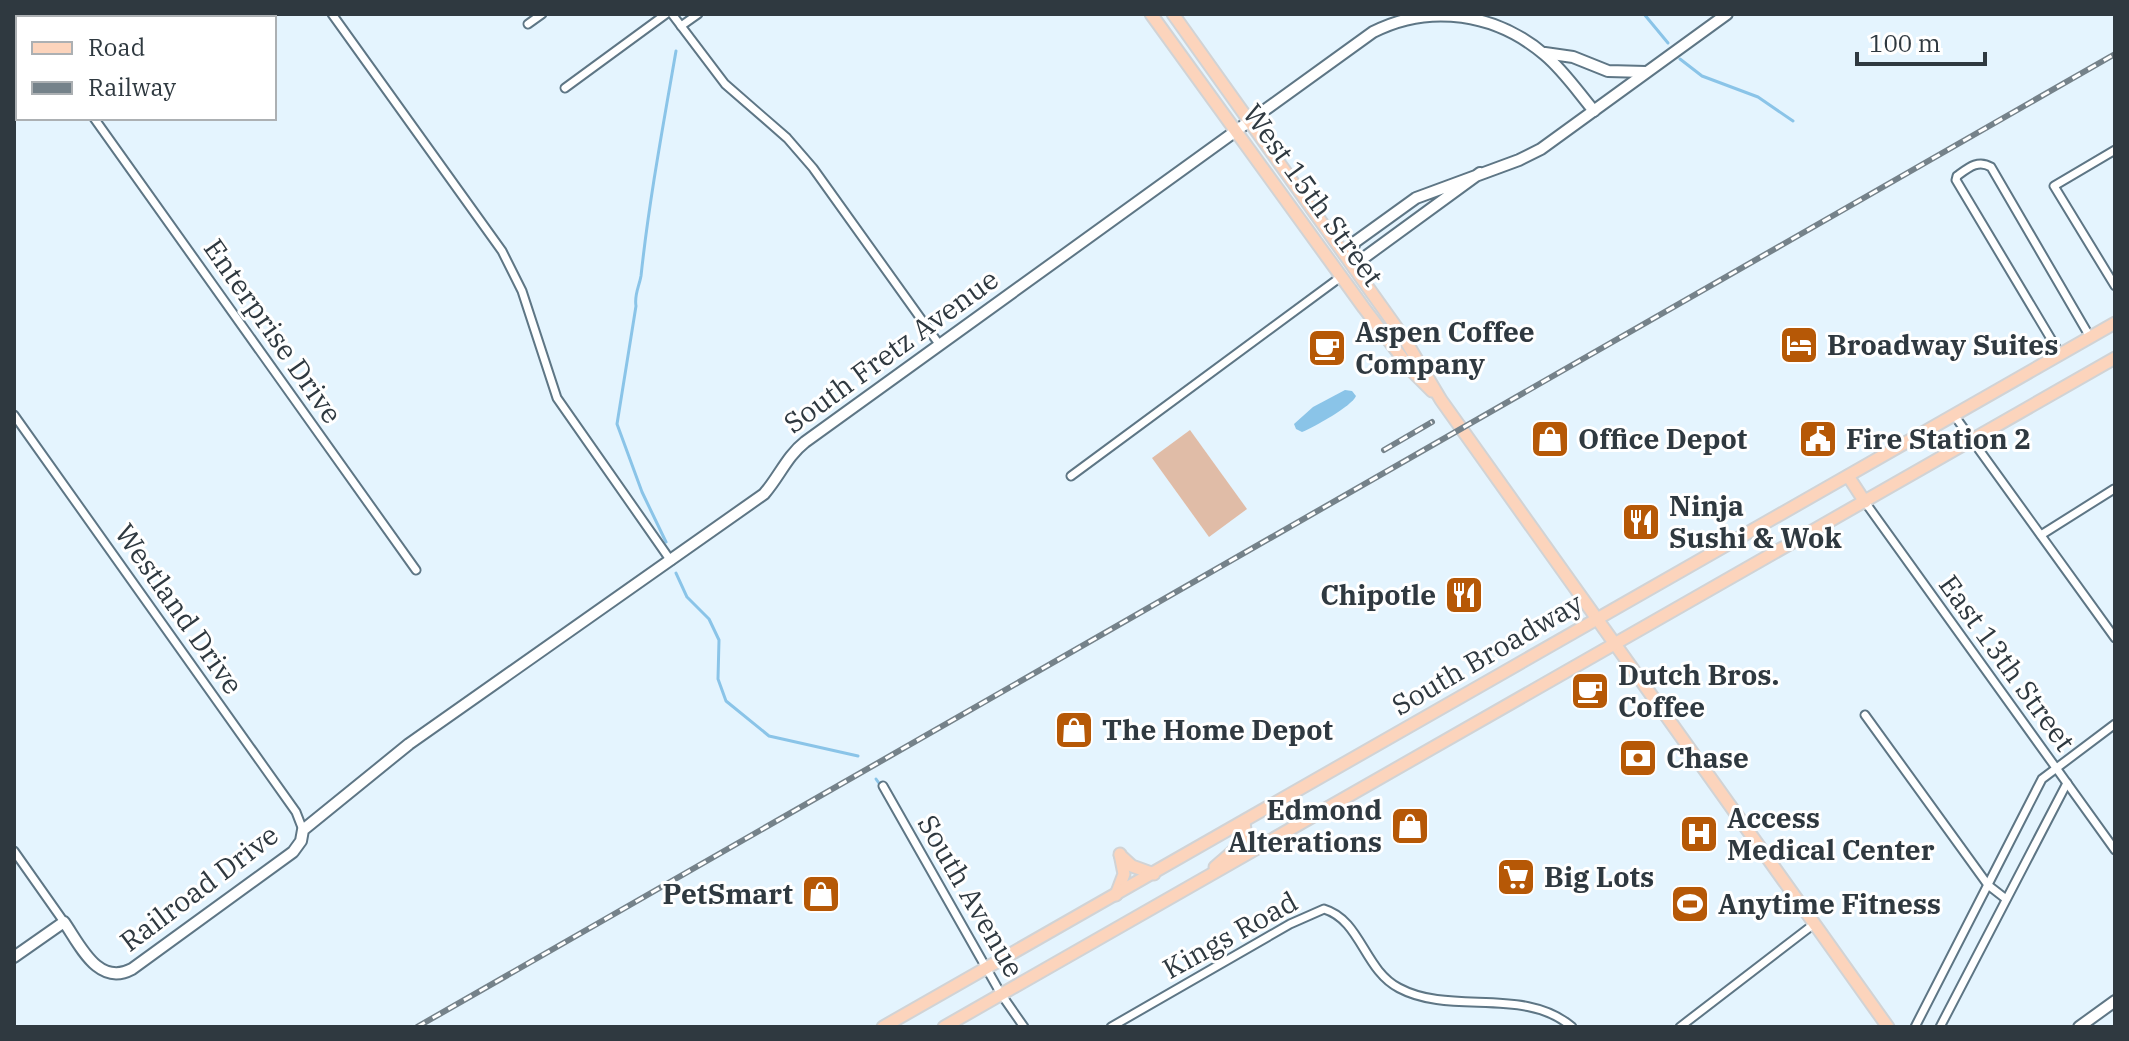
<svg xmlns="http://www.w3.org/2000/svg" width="2129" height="1041" font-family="'IBM Plex Serif',serif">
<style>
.green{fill:#e0bca7}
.water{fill:#8ac4e8}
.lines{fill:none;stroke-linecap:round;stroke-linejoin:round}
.stream{stroke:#8ac4e8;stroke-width:3}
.street-casing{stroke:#5e7685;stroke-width:11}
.secondary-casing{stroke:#5e7685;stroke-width:14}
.primary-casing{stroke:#d1d3d5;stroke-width:15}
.street{stroke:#fff;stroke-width:7}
.secondary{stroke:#fff;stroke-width:10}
.primary{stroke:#fcd4bc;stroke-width:11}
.rail-casing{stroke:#75828a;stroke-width:6}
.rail{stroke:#fff;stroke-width:3;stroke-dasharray:9;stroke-linecap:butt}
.labels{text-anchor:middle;stroke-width:6;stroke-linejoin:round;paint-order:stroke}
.street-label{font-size:28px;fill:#2f3940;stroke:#fff}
.poi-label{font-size:28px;font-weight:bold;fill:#2f3940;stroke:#fff;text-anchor:start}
</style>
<rect width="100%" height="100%" fill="#e4f4fe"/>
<path class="green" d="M1190 430 1247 509 1209 537 1152 458Z"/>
<path class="water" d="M1345 390 1352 391 1356 396C1352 406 1314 427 1302 432L1296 429 1294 424 1313 407Z"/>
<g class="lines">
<g class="stream">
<path d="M1644 14 1668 43"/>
<path d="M1680 59 1702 76 1758 97 1793 121"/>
<path d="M666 542 642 492 617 424 636 306C634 295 639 287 641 276 649 201 663 126 676 51"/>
<path d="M676 573 687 597 709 619 719 640 718 679 726 701 769 736 858 756"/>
<path d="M876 779 881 786"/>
</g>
<g class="street-casing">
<g id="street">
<path d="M20 14 23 18"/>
<path d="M332 14 502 251 522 291 557 398 671 561"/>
<path d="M672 14 725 84 787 138 813 168 939 344"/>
<path d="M528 24 542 14"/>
<path d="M681 26 698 14"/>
<path d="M565 88 666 14"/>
<path d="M94 118 416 570"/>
<path d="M2115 150 2054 186 2115 286"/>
<path d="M2060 354 1956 180 1957 176C1968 168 1978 159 1991 167L2090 337"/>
<path d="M14 415 296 812 303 830"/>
<path d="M1954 415 2115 638"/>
<path d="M1071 476 1342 276"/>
<path d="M1865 502 2115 850"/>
<path d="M2041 535 2114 489"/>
<path d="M1865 715 1988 885 2006 899"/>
<path d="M883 786 1001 994 1024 1027"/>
<path d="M14 851 64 922"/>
<path d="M1111 1027 1290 924 1324 909C1361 920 1364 970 1399 988 1451 1016 1525 986 1572 1027"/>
<path d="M1680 1027 1814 924"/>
<path d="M1915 1027 2042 779 2115 724"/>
<path d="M1940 1027 2067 783"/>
</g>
</g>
<g class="secondary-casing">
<g id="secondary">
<path d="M1545 53 1573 57 1608 71 1646 72"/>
<path d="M1480 173 1365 257 1349 259 1355 242 1416 198 1519 160 1541 149 1727 14"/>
<path d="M14 957 64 922C80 945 98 987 132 969L293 852 301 841 303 830 409 744 764 494C779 477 787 456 805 442L1373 32C1430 3 1496 13 1545 55 1564 71 1578 92 1594 111"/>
<path d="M2079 1027 2115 1001"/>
</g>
</g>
<g class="primary-casing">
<g id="primary">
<path d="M1151 14 1364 308 1412 371 1432 391"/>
<path d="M1173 14 1404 338 1441 400 1888 1027"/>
<path d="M1848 476 1865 502"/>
<path d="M1120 855 1132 866 1154 874"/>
<path d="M1215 867C1229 854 1249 843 1244 822"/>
<path d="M1116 895 1124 874 1120 854"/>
<path d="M883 1027 2115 323"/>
<path d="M944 1027 2115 358"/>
</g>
</g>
<use href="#street" class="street"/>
<use href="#secondary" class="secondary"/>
<use href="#primary" class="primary"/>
<g class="rail-casing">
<g id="rail">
<path d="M1384 450 1432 422"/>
<path d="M417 1027 2115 54"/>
</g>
</g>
<use href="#rail" class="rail"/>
</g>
<defs>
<g id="hotel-square" transform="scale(2)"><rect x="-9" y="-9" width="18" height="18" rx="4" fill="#b65806" stroke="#fff"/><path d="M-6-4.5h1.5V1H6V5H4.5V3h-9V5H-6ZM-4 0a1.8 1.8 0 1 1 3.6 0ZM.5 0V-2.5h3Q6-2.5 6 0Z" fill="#fff"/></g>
<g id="cafe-square" transform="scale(2)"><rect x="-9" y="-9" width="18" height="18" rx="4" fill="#b65806" stroke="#fff"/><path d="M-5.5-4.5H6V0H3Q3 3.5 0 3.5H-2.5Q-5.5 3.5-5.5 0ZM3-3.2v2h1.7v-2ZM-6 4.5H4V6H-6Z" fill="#fff"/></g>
<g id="shop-square" transform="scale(2)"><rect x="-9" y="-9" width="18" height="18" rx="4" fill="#b65806" stroke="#fff"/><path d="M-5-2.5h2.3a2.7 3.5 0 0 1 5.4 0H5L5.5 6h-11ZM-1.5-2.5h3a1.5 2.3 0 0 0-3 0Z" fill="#fff"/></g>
<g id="civic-square" transform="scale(2)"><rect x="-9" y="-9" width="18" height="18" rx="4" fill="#b65806" stroke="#fff"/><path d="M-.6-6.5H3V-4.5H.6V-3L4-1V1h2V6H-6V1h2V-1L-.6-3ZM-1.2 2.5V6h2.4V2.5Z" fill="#fff"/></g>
<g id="restaurant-square" transform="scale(2)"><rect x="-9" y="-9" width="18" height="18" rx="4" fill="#b65806" stroke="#fff"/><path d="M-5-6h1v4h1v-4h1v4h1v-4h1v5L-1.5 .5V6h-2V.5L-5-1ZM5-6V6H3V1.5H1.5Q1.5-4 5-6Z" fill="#fff"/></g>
<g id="bank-square" transform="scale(2)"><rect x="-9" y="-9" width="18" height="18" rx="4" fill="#b65806" stroke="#fff"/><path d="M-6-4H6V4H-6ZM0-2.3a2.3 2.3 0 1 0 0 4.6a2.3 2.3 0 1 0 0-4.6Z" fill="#fff"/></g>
<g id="hospital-square" transform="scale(2)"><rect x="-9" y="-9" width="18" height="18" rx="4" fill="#b65806" stroke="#fff"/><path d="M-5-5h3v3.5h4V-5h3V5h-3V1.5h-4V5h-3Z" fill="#fff"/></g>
<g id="supermarket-square" transform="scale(2)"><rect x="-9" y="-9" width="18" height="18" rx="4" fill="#b65806" stroke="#fff"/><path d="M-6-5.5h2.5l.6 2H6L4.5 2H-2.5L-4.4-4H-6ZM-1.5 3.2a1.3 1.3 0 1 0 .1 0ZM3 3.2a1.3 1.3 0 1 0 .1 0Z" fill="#fff"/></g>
<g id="stadium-square" transform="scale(2)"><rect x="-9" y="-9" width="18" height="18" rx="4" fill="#b65806" stroke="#fff"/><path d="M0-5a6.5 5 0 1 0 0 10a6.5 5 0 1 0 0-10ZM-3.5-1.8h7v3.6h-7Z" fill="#fff"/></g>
</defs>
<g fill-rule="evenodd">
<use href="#hotel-square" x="1799" y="345"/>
<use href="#cafe-square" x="1327" y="348"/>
<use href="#shop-square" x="1550" y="439"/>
<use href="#civic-square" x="1818" y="439"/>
<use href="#restaurant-square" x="1641" y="522"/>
<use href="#restaurant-square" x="1464" y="595"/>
<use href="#cafe-square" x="1590" y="691"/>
<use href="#shop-square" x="1074" y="730"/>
<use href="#bank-square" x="1638" y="758"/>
<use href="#shop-square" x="1410" y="826"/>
<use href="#hospital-square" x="1699" y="834"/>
<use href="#supermarket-square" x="1516" y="877"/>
<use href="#shop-square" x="821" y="894"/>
<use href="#stadium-square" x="1690" y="904"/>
</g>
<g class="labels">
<g class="street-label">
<text transform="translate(1313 195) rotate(54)" y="10">West 15th Street</text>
<text transform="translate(273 331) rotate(55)" y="10">Enterprise Drive</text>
<text transform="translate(891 351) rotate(-36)" y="10">South Fretz Avenue</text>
<text transform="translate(179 609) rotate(55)" y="10">Westland Drive</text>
<text transform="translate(1487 654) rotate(-30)" y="10">South Broadway</text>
<text transform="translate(2007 663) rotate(54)" y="10">East 13th Street</text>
<text transform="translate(199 888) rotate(-37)" y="10">Railroad Drive</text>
<text transform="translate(971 896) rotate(60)" y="10">South Avenue</text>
<text transform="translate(1230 935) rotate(-29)" y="10">Kings Road</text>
</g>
<g class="poi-label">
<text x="1355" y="342">Aspen Coffee<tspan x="1355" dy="32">Company</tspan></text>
<text x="1827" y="355">Broadway Suites</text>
<text x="1578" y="449">Office Depot</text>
<text x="1846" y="449">Fire Station 2</text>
<text x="1669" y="516">Ninja<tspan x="1669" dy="32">Sushi &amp; Wok</tspan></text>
<text x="1436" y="605" text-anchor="end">Chipotle</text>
<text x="1618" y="685">Dutch Bros.<tspan x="1618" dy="32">Coffee</tspan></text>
<text x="1102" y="740">The Home Depot</text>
<text x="1666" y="768">Chase</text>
<text x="1382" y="820" text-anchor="end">Edmond<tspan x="1382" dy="32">Alterations</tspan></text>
<text x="1727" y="828">Access<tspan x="1727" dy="32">Medical Center</tspan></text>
<text x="1544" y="887">Big Lots</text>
<text x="793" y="904" text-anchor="end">PetSmart</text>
<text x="1718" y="914">Anytime Fitness</text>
</g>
</g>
<rect width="2129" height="1041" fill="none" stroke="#2f3940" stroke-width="32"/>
<rect x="16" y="16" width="260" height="104" fill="#ffffff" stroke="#acb0b3" stroke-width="2"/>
<rect x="32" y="42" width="40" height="12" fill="#fcd4bc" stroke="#acb0b3" stroke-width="2"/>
<text x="88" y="56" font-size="24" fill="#2f3940">Road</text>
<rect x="32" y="82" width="40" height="12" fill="#75828a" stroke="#acb0b3" stroke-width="2"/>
<text x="88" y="96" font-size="24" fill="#2f3940">Railway</text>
<path d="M1857 52v12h128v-12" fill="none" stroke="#2f3940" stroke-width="4"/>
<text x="1869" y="52" font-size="24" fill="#2f3940" stroke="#ffffff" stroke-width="6" paint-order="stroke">100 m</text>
</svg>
